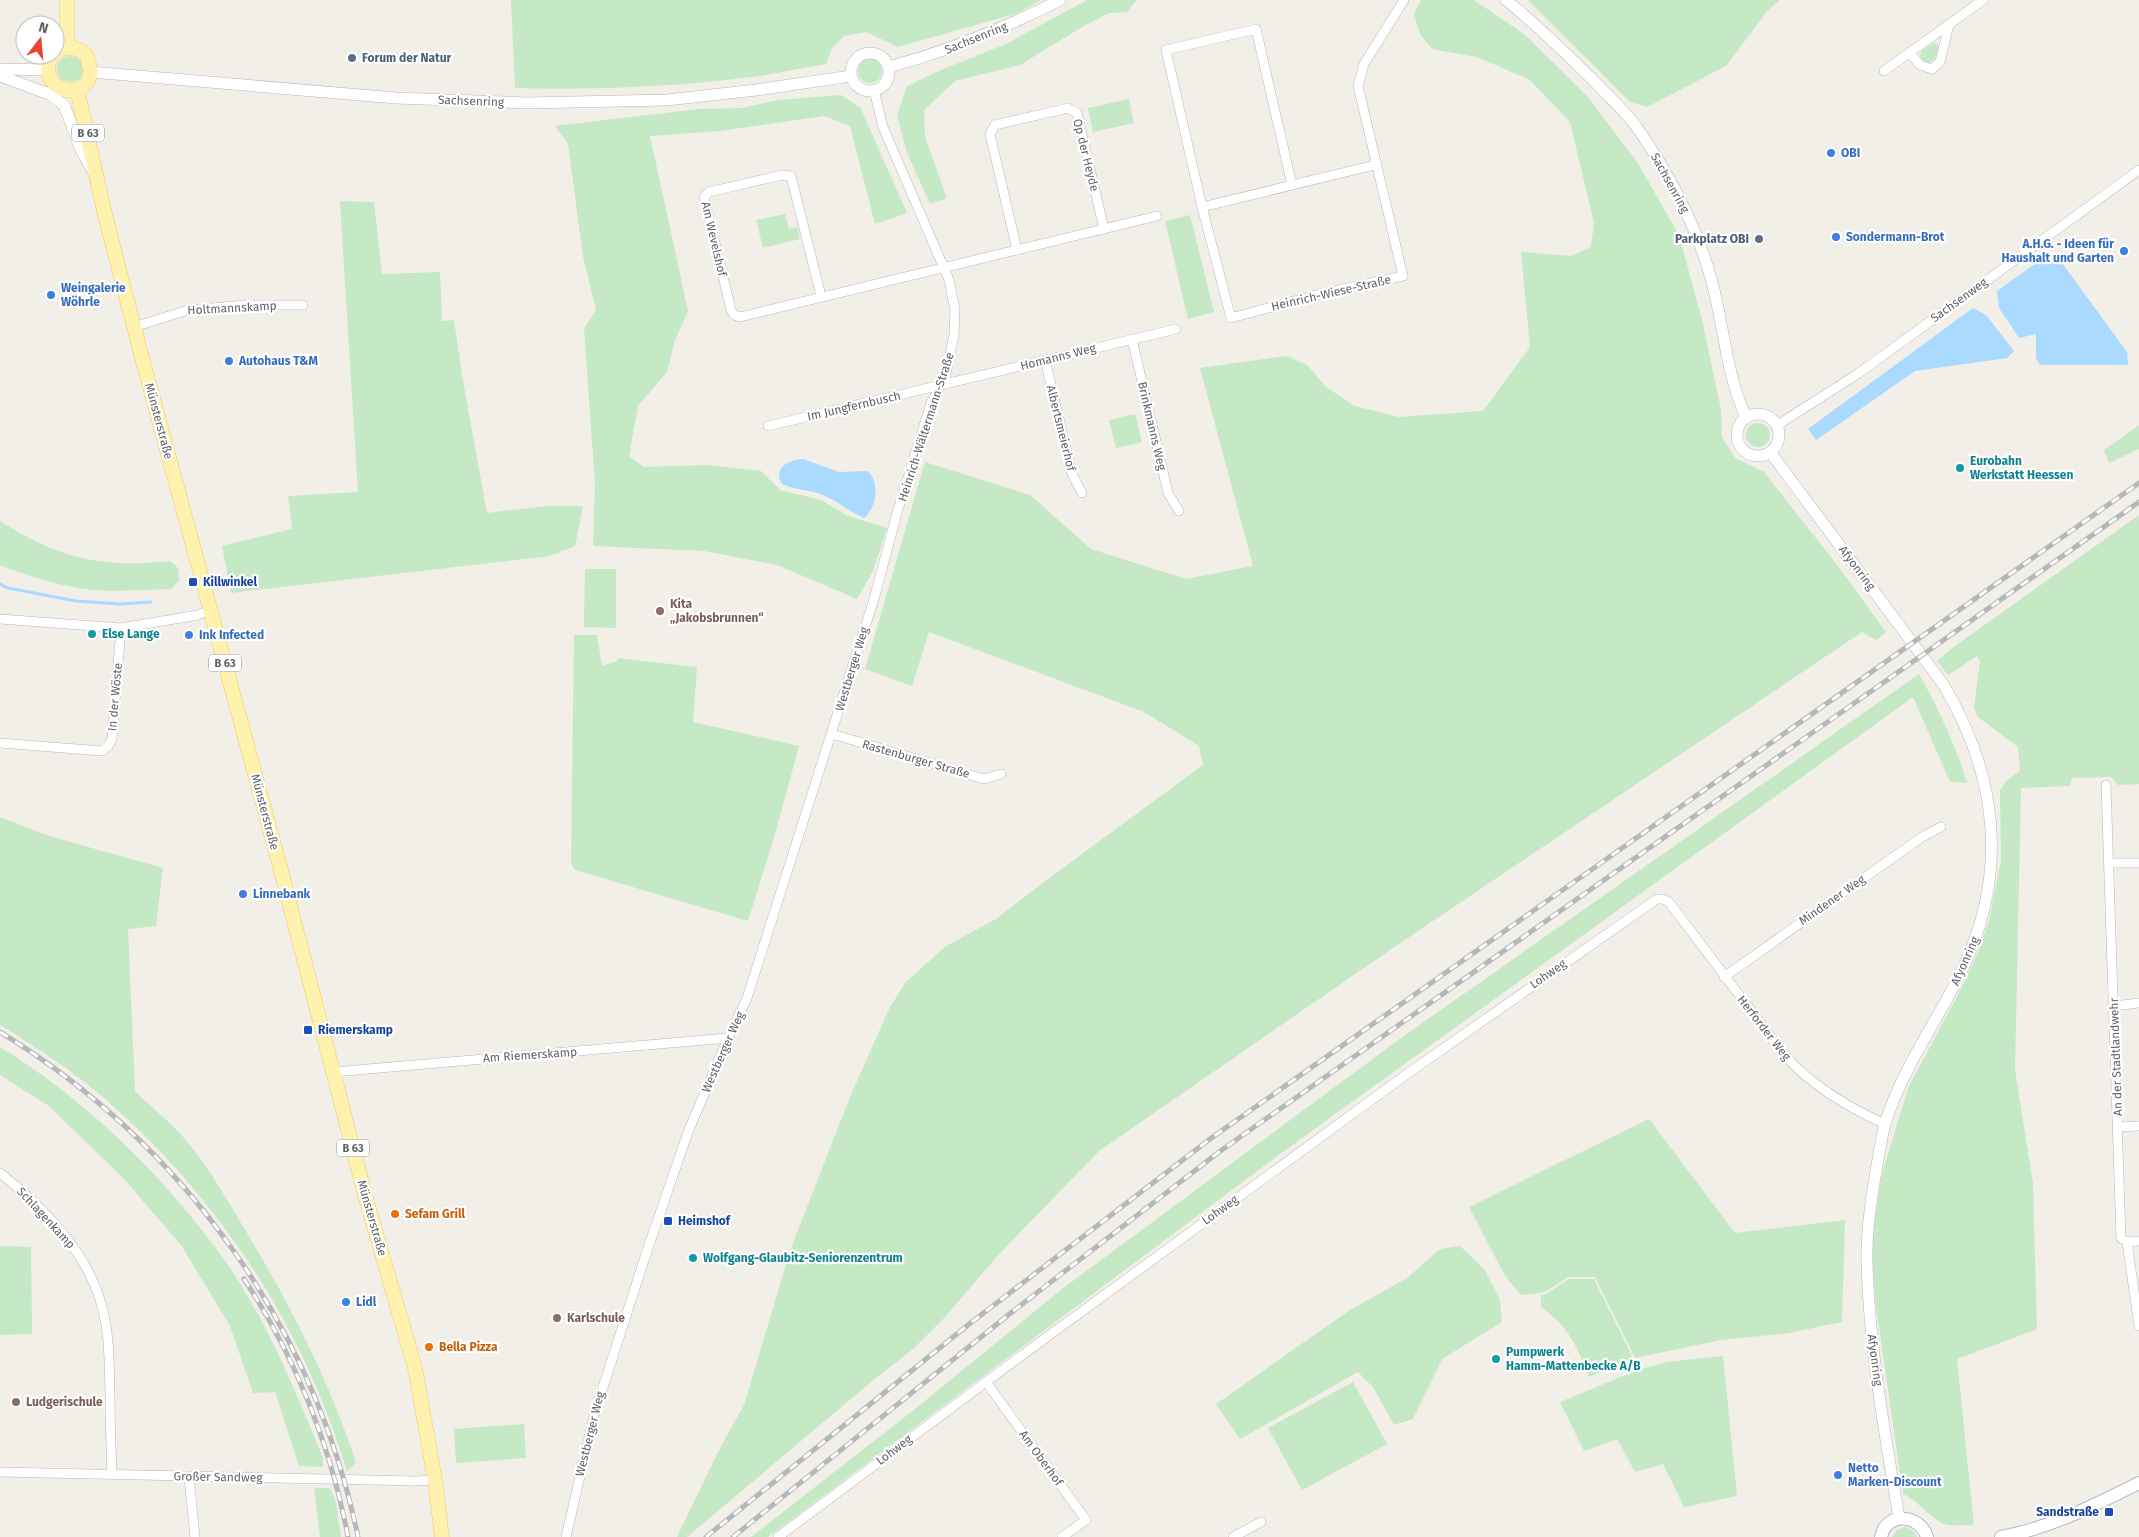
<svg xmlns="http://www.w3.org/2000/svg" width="2139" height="1537" font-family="'Fira Sans',sans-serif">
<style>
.green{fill:#c5e8c5}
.water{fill:#aadaff}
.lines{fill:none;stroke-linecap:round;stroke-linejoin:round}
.stream{stroke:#aadaff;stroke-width:3}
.minor-casing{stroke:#b5b8bc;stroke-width:10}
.tertiary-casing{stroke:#b5b8bc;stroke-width:12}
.secondary-casing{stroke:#b6babf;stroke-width:14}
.primary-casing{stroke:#f2c960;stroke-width:15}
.minor{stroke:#fff;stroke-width:9}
.tertiary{stroke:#fff;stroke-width:11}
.secondary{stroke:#fff;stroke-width:12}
.primary{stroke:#fff2af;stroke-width:14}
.rail-casing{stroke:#b6b7b8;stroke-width:5}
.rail{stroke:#fff;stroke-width:3;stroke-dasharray:9;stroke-linecap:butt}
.service-dot{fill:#5c6f8a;stroke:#fff;stroke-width:2}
.shop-dot{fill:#3f7fe0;stroke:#fff;stroke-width:2}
.culture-dot{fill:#0f9aa8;stroke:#fff;stroke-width:2}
.transit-dot{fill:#1a4fb4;stroke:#fff;stroke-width:2}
.education-dot{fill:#8d6e63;stroke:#fff;stroke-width:2}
.food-dot{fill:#e8710a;stroke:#fff;stroke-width:2}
.labels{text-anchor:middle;stroke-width:4.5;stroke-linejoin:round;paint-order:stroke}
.shield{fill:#fff;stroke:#8f9295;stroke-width:1}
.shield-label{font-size:11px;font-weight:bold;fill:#5f6368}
.street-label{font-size:12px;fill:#5f6368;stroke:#fff}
.service-label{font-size:12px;font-weight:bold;fill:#4e5e75;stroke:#fff;text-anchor:start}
.shop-label{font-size:12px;font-weight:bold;fill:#366cbe;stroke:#fff;text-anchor:start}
.culture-label{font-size:12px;font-weight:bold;fill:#0d838f;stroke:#fff;text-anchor:start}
.transit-label{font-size:12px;font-weight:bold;fill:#164399;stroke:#fff;text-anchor:start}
.education-label{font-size:12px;font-weight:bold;fill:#785e54;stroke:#fff;text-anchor:start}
.food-label{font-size:12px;font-weight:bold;fill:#c56008;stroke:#fff;text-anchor:start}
</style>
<rect width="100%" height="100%" fill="#f1efe8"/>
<g class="green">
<path d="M511 0H1041L1018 13 898 47 866 32 844 36 832 48 826 64C801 68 776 74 751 77 673 87 594 90 515 88Z"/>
<path d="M1087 0H1137L1127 12 1109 13 1082 27 1020 65 955 81 924 110 925 137 947 198 930 204 907 153 897 115 907 86 941 70 1006 44Z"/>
<path d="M1421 0H1474L1524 34 1587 96 1637 162 1679 235 1702 320 1721 409 1722 437 1735 458 1764 472 1837 565 1886 632 1876 640 1862 632 1387 952 1099 1151 1000 1253 946 1316 912 1350 877 1377 687 1537H677L718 1452 744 1405 791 1248 850 1097 889 1009 905 983 946 946 996 919 1048 879 1203 765 1199 746 1144 712 929 632 912 686 865 669 925 462 1030 495 1091 549 1186 579 1253 566 1200 368 1287 356 1307 365 1326 387 1355 406 1399 417 1483 411 1530 347 1521 252 1571 256 1591 247 1594 223 1570 122 1530 80 1477 57 1432 49 1420 34 1414 14Z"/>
<path d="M1528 0H1780L1768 10 1726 66 1647 107 1630 102Z"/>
<path d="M1935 42 1939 47 1935 59 1929 63 1923 61 1920 56 1922 50Z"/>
<circle cx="70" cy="69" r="13"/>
<circle cx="870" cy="71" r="12"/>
<path d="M841 95 860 107 907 213 875 224 850 126 824 116 720 131 650 136 688 311 675 340 667 372 638 406 629 456 644 467 707 465 761 471 780 490 821 500 848 516 887 528 873 571 857 599 777 565 704 551 593 546 595 484 584 329 596 310 583 256 568 144 555 126 698 109 742 108 778 100Z"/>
<path d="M1129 99 1134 123 1093 132 1088 108Z"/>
<path d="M340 201 374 202 382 274 440 272 442 321 454 320 463 381 487 513 548 506H583L575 546 550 556 231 593 222 546 292 529 288 496 358 492Z"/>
<path d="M785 214 789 229 797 227 800 239 763 248 756 220Z"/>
<path d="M1190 215 1214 312 1188 319 1165 221Z"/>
<path d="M1135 414 1142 442 1116 448 1109 420Z"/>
<circle cx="1758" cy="435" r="12"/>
<path d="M2139 425V449L2109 463 2104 450Z"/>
<path d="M2139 515V784L2118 785 2111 777 2072 778 2070 786 2021 788 2015 1070 2033 1184 2037 1329 1957 1359 1974 1526C1964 1523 1952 1528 1942 1523 1927 1516 1918 1500 1903 1494L1876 1306 1872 1253 1874 1224 1882 1174 1908 1088 1962 987 1978 952 1989 921 2001 860 2000 790 2006 781 2020 771 2018 747 1978 717 1974 708 1980 661 1977 656 1948 675 1937 661 1951 649Z"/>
<path d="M0 521C57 558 103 569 170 561L178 568 179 581 171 589C140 590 108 593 78 588 51 583 25 575 0 565Z"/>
<path d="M585 569H616V628L584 627Z"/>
<path d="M574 635H597L602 666 617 661V658L697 667 693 722 799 746 775 834 748 921 575 870 571 863Z"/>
<path d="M1919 674C1939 710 1955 744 1967 783L1950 782 1913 697 1280 1154 768 1537H751L910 1413 1062 1289 1401 1038Z"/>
<path d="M0 817 49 836 163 868 156 926 128 929 135 1091C152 1108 174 1125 189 1144 211 1171 229 1203 247 1233 291 1306 329 1381 356 1462L347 1472C304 1327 219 1198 105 1099 73 1071 36 1047 0 1025Z"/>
<path d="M0 1047C87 1100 169 1181 228 1265 268 1324 296 1392 323 1458V1467L299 1466 275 1392 253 1393 230 1326 181 1245 123 1178 49 1106 0 1075Z"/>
<path d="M1649 1119 1735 1233 1845 1220 1842 1322 1789 1333 1721 1340 1635 1358 1595 1277H1568L1545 1292 1521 1295 1505 1276 1469 1207Z"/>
<path d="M0 1246 31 1247 32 1334 0 1335Z"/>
<path d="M1460 1246 1484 1269 1500 1300 1502 1322 1442 1359 1413 1419 1394 1425 1373 1387 1358 1372 1240 1439 1216 1404 1350 1310 1407 1278 1440 1249Z"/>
<path d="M1569 1279H1594L1633 1358 1589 1377C1578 1348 1568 1325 1541 1307V1295L1546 1294Z"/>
<path d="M1723 1356 1737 1496 1684 1507 1663 1464 1635 1472 1617 1439 1584 1451 1560 1402 1638 1370 1667 1362Z"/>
<path d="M1353 1382 1387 1444 1302 1490 1268 1428Z"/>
<path d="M524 1424 526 1458 456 1463 454 1429Z"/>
<path d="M314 1488H330L336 1502 341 1537H320Z"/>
<path d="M1906 1527 1914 1532 1917 1537H1892L1897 1530Z"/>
</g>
<g class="water">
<path d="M2050 253 2062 263 2127 352 2128 365H2040L2036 358V334L2019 338 1999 308 1997 291Z"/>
<path d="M1973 308 1986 315 2014 351 2007 358 1915 371 1816 440 1808 429Z"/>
<path d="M803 459 839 472 868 471C880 484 877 507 864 518 850 512 839 502 825 496 812 489 796 491 782 484 773 468 788 460 803 459Z"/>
</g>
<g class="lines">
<path class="stream" d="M0 584 8 588 76 601 120 604 151 602"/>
<g class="minor-casing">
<g id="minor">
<path d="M1910 53 1920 65 1932 69 1940 62 1949 25"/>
<path d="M1884 71 1983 0"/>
<path d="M1292 185 1256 29 1166 50 1202 207 1231 318 1320 294 1403 276 1358 86 1364 64 1404 0"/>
<path d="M1202 207 1375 165"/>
<path d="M1017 250 990 134 995 125 1068 108 1077 113 1104 229"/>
<path d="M821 296 791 176 782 175 709 192 704 197 731 310 734 315 740 317 1157 216"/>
<path d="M134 327 188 310 246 305H303"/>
<path d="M1132 339 1168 493 1179 511"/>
<path d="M1045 360 1072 474 1082 493"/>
<path d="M768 426 1176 329"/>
<path d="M1776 426 1859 373 2139 170"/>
<path d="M0 619 121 628 198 615 211 609"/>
<path d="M832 734 984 779 1001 774"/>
<path d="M0 743 102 751 108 746 112 739 121 628"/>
<path d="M2106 785 2121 1238 2127 1242 2139 1326"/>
<path d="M2110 863H2139"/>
<path d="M1724 977 1922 837 1941 827"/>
<path d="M2114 1006 2139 1003"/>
<path d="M333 1072 728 1038"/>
<path d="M2118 1127 2139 1126"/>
<path d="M0 1173C43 1207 85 1249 101 1303 110 1333 109 1364 110 1394 110 1421 111 1448 112 1474"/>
<path d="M2127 1242 2139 1241"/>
<path d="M986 1382 1086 1520 1062 1537"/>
<path d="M0 1472 416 1481 435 1480"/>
<path d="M189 1477 195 1537"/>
<path d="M566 1537 595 1412 646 1254 688 1132 728 1038 747 998 874 599 897 513 931 403 945 378 954 335 955 310 949 280 883 127 874 90"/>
<path d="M778 1537 1025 1353 1407 1074 1657 899H1663L1669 902 1786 1057C1814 1087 1847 1107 1885 1124"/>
<path d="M1233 1537 1261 1522"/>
</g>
</g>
<g class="tertiary-casing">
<g id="tertiary">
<path d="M1506 0C1538 26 1568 55 1598 85 1611 99 1627 113 1638 129 1669 174 1695 223 1710 275 1724 322 1725 372 1746 417"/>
<circle cx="870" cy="72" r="19"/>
<path d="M889 67C951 50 1003 29 1060 0"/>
<path d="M0 69 48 70"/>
<path d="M91 72 396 98 527 103 667 100 756 90 851 76"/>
<path d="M0 76 49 94 64 105 81 150 93 171"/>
<circle cx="1758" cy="435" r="21"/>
<path d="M1770 452 1943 684C1997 774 2009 871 1963 968 1939 1019 1902 1068 1885 1124 1881 1139 1879 1155 1876 1171 1871 1200 1866 1232 1867 1262 1869 1348 1885 1434 1899 1518"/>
</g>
</g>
<g class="secondary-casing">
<g id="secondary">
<path d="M1881 1537C1886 1511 1920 1514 1927 1537"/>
<path d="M2001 1537C2050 1528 2095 1505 2139 1483"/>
</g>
</g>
<g class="primary-casing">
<g id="primary">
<path d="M67 0V48"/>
<path d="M53 55C32 85 83 108 91 72L87 56C77 46 66 45 55 53"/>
<path d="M77 89 105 215 141 354 279 863 365 1195 415 1368 435 1480 442 1537"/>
</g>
</g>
<use href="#minor" class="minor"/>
<use href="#tertiary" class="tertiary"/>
<use href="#secondary" class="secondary"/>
<use href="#primary" class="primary"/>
<g class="rail-casing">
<g id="rail">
<path d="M0 1032C182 1143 315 1327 358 1537"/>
<path d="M244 1279C295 1356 331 1446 348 1537"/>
<path d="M706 1537 968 1325 1210 1139 2139 483"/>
<path d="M733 1537 1012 1312 1219 1152 2139 502"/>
</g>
</g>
<use href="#rail" class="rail"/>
</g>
<g class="service-dot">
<circle cx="352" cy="58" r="5"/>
<circle cx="1759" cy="239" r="5"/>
</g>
<g class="shop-dot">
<circle cx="1831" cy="153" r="5"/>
<circle cx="1836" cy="237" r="5"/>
<circle cx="2124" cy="251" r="5"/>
<circle cx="51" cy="295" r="5"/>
<circle cx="229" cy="361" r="5"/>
<circle cx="189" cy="635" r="5"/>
<circle cx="243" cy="894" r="5"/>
<circle cx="346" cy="1302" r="5"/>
<circle cx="1838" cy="1475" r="5"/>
</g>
<g class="culture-dot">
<circle cx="1960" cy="468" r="5"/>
<circle cx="92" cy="634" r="5"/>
<circle cx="693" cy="1258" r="5"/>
<circle cx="1496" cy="1359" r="5"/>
</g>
<g class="transit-dot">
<rect x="188" y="577" width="10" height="10" rx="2.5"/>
<rect x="303" y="1025" width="10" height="10" rx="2.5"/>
<rect x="663" y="1216" width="10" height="10" rx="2.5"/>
<rect x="2104" y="1507" width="10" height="10" rx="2.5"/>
</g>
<g class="education-dot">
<circle cx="660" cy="611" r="5"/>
<circle cx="557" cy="1318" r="5"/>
<circle cx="16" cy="1402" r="5"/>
</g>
<g class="food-dot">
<circle cx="395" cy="1214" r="5"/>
<circle cx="429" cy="1347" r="5"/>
</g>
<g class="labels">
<g class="shield">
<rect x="72" y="124.5" width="32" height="17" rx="4"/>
<rect x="209" y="654.5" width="32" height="17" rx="4"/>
<rect x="337" y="1139.5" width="32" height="17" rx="4"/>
</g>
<g class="shield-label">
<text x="88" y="137">B 63</text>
<text x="225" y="667">B 63</text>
<text x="353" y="1152">B 63</text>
</g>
<g class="street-label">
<text transform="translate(976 38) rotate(-22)" y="4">Sachsenring</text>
<text transform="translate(471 101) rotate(2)" y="4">Sachsenring</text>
<text transform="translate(1086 155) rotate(76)" y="4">Op der Heyde</text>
<text transform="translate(1670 183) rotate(61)" y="4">Sachsenring</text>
<text transform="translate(714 239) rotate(77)" y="4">Am Wevelshof</text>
<text transform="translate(1331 293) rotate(-13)" y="4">Heinrich-Wiese-Straße</text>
<text transform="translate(1959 300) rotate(-36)" y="4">Sachsenweg</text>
<text transform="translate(232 308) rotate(-3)" y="4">Holtmannskamp</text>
<text transform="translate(1058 357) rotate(-14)" y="4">Homanns Weg</text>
<text transform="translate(854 406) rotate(-13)" y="4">Im Jungfernbusch</text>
<text transform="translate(159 421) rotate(75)" y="4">Münsterstraße</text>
<text transform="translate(1152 426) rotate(77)" y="4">Brinkmanns Weg</text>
<text transform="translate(926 427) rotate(-72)" y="4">Heinrich-Wältermann-Straße</text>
<text transform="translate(1061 428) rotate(76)" y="4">Albertsmeierhof</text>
<text transform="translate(1857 568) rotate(53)" y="4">Afyonring</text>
<text transform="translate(852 669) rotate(-73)" y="4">Westberger Weg</text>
<text transform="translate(115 697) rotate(-85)" y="4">In der Wöste</text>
<text transform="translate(916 759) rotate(16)" y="4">Rastenburger Straße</text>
<text transform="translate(265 812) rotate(75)" y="4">Münsterstraße</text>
<text transform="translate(1832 900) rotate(-35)" y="4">Mindener Weg</text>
<text transform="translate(1965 961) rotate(-66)" y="4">Afyonring</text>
<text transform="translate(1548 974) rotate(-35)" y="4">Lohweg</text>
<text transform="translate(1764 1028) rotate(52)" y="4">Herforder Weg</text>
<text transform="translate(723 1052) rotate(-66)" y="4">Westberger Weg</text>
<text transform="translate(530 1055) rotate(-4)" y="4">Am Riemerskamp</text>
<text transform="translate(2116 1057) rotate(-92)" y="4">An der Stadtlandwehr</text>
<text transform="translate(1220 1210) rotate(-36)" y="4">Lohweg</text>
<text transform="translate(46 1218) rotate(47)" y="4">Schlagenkamp</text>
<text transform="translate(372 1218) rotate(74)" y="4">Münsterstraße</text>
<text transform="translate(1875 1360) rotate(82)" y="4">Afyonring</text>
<text transform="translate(590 1434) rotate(-76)" y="4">Westberger Weg</text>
<text transform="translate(894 1450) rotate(-37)" y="4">Lohweg</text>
<text transform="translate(1041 1458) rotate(54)" y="4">Am Oberhof</text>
<text transform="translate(218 1477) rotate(1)" y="4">Großer Sandweg</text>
</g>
<g class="service-label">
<text x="362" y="62">Forum der Natur</text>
<text x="1749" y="243" text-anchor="end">Parkplatz OBI</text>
</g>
<g class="shop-label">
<text x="1841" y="157">OBI</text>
<text x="1846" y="241">Sondermann-Brot</text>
<text x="2114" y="248" text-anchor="end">A.H.G. - Ideen für<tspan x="2114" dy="14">Haushalt und Garten</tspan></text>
<text x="61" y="292">Weingalerie<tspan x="61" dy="14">Wöhrle</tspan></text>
<text x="239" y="365">Autohaus T&amp;M</text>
<text x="199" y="639">Ink Infected</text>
<text x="253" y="898">Linnebank</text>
<text x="356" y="1306">Lidl</text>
<text x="1848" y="1472">Netto<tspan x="1848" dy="14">Marken-Discount</tspan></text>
</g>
<g class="culture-label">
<text x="1970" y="465">Eurobahn<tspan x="1970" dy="14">Werkstatt Heessen</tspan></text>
<text x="102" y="638">Else Lange</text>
<text x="703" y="1262">Wolfgang-Glaubitz-Seniorenzentrum</text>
<text x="1506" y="1356">Pumpwerk<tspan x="1506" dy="14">Hamm-Mattenbecke A/B</tspan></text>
</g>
<g class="transit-label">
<text x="203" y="586">Killwinkel</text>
<text x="318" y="1034">Riemerskamp</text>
<text x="678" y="1225">Heimshof</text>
<text x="2099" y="1516" text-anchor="end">Sandstraße</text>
</g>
<g class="education-label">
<text x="670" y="608">Kita<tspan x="670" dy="14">„Jakobsbrunnen“</tspan></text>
<text x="567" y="1322">Karlschule</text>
<text x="26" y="1406">Ludgerischule</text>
</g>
<g class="food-label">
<text x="405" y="1218">Sefam Grill</text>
<text x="439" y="1351">Bella Pizza</text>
</g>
</g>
<g transform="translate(40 40) rotate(16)"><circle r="24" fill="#ffffff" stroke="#bfc1c3"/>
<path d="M0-4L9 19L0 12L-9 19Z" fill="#ea4335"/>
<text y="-8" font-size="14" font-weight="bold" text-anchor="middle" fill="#5f6368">N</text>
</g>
</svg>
